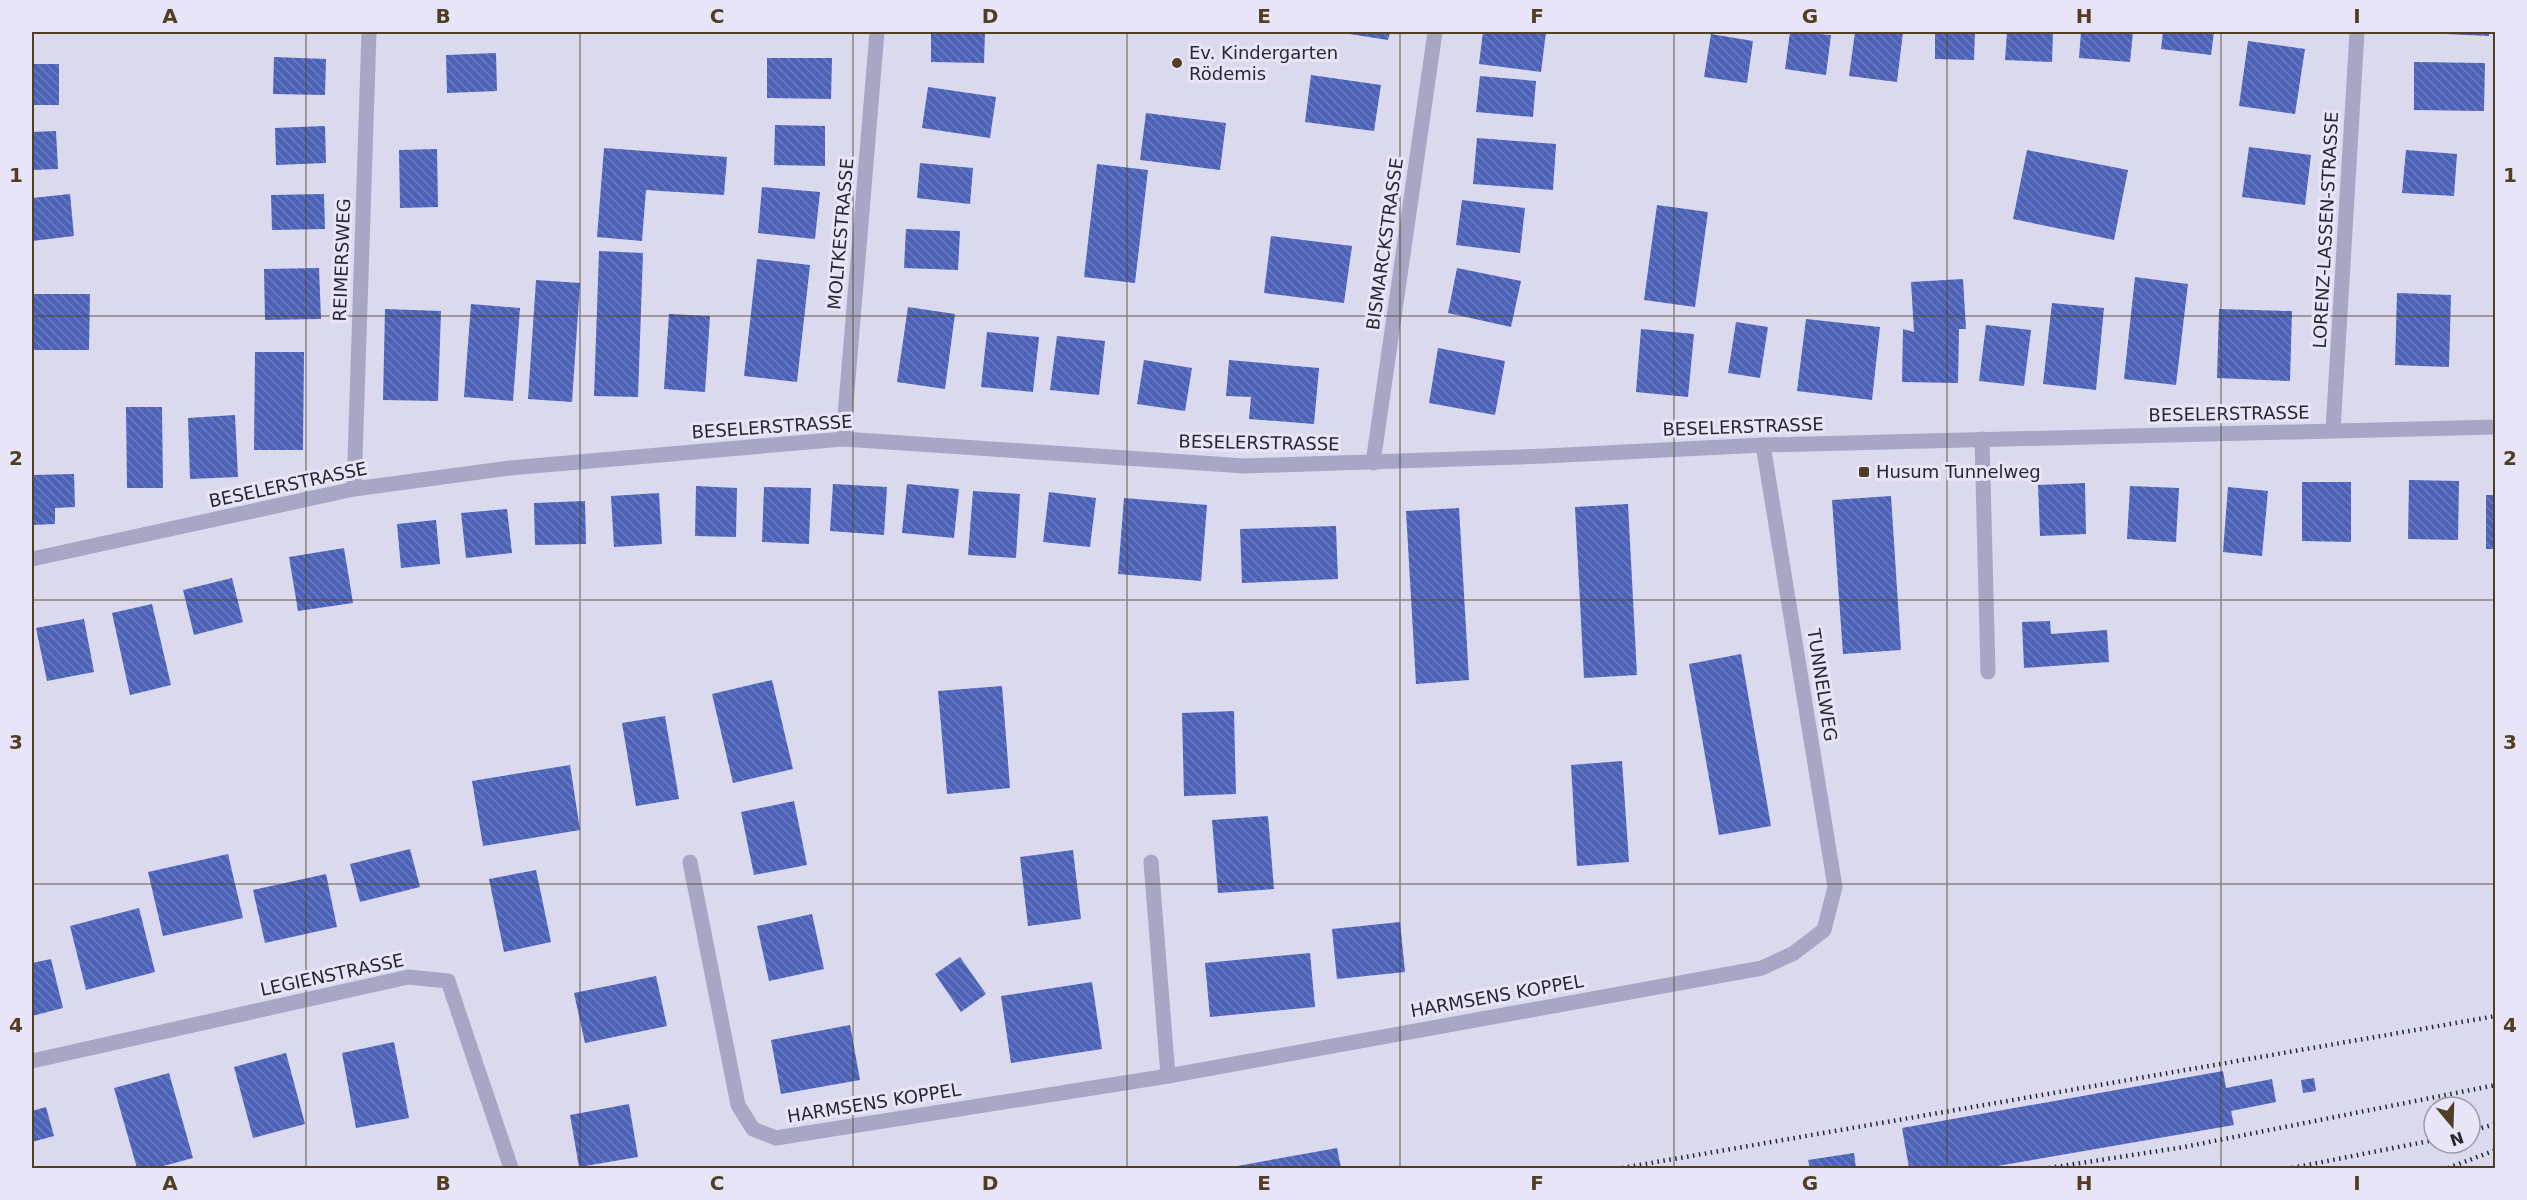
<svg xmlns="http://www.w3.org/2000/svg" width="2527" height="1200" font-family="'DejaVu Sans',sans-serif">
<style>
.building{fill:url(#building-back-hatch)}
.lines{fill:none;stroke-linecap:round;stroke-linejoin:round}
.service{stroke:#a7a7c5;stroke-width:15}
.minor{stroke:#a7a7c5;stroke-width:15}
.rail{stroke:#272832;stroke-width:4.5;stroke-dasharray:1.5 4.5;stroke-linecap:butt}
.grid{fill:none;stroke:#4f3e21;stroke-width:1.5;stroke-opacity:0.55}
.poi-dot{fill:#4f3e21;stroke:#e7e5f7;stroke-width:2}
.labels{text-anchor:middle;stroke-width:6;stroke-linejoin:round;paint-order:stroke}
.poi-label{font-size:18px;fill:#272832;stroke:#e7e5f7;text-anchor:start}
.street-label{font-size:18px;fill:#272832;stroke:#e7e5f7}
.neatline{fill:none;stroke:#4f3e21;stroke-width:2}
.grid-label{font-size:20px;text-anchor:middle;font-weight:bold;fill:#4f3e21}
</style>
<defs>
<pattern id="building-back-hatch" width="6" height="6" patternUnits="userSpaceOnUse" patternTransform="scale(1.5)"><rect width="6" height="6" fill="#4c62b9"/><path d="M-1 5l2 2M0 0l6 6M5-1l2 2" fill="none" stroke="#6e7ebc"/></pattern>
</defs>
<rect width="100%" height="100%" fill="#dbd9ee"/>
<g class="building">
<path d="M931 32H985L984 63 931 62Z"/>
<path d="M1337 32H1390L1388 40Z"/>
<path d="M1483 32H1546L1541 72 1479 64Z"/>
<path d="M1790 32 1831 35 1826 75 1785 69Z"/>
<path d="M1855 32H1903L1897 82 1849 76Z"/>
<path d="M1935 32H1975L1974 60 1935 59Z"/>
<path d="M2007 32H2053L2052 62 2005 60Z"/>
<path d="M2081 32H2133L2130 62 2079 58Z"/>
<path d="M2163 32H2214L2211 55 2161 49Z"/>
<path d="M2423 32H2489V36L2423 33Z"/>
<path d="M1711 34 1753 41 1747 83 1704 77Z"/>
<path d="M2248 41 2305 49 2295 114 2239 106Z"/>
<path d="M496 53 497 91 447 93 446 55Z"/>
<path d="M274 57 326 59 325 95 273 94Z"/>
<path d="M767 58H832L831 99 767 98Z"/>
<path d="M2414 62 2485 63 2484 111 2414 110Z"/>
<rect x="32" y="64" width="27" height="41"/>
<path d="M1311 75 1381 85 1374 131 1305 122Z"/>
<path d="M1480 76 1536 81 1533 117 1476 112Z"/>
<path d="M928 87 996 97 990 138 922 128Z"/>
<path d="M1146 113 1226 123 1220 170 1140 160Z"/>
<path d="M775 125 825 126V166L774 165Z"/>
<path d="M325 126 326 163 276 165 275 128Z"/>
<path d="M56 131 58 169 32 170V132Z"/>
<path d="M1477 138 1556 144 1553 190 1473 184Z"/>
<path d="M2249 147 2311 155 2305 205 2242 197Z"/>
<path d="M604 148 727 157 724 195 646 190 642 241 597 237Z"/>
<path d="M437 149 438 207 400 208 399 150Z"/>
<path d="M2027 150 2128 170 2114 240 2013 219Z"/>
<path d="M2406 150 2457 154 2454 196 2402 193Z"/>
<path d="M920 163 973 168 970 204 917 198Z"/>
<path d="M1097 164 1148 170 1135 283 1084 277Z"/>
<path d="M762 187 820 192 815 239 758 233Z"/>
<path d="M70 194 74 236 32 241V198Z"/>
<path d="M324 194 325 229 272 230 271 195Z"/>
<path d="M1462 200 1525 208 1520 253 1456 245Z"/>
<path d="M1657 205 1708 212 1695 307 1644 300Z"/>
<path d="M906 229 960 231 958 270 904 268Z"/>
<path d="M1271 236 1352 246 1344 303 1264 293Z"/>
<path d="M599 251 643 253 638 397 594 396Z"/>
<path d="M757 259 810 265 797 382 744 376Z"/>
<path d="M319 268 321 319 265 320 264 269Z"/>
<path d="M1457 268 1521 281 1511 327 1448 313Z"/>
<path d="M2135 277 2188 284 2176 385 2124 379Z"/>
<path d="M1963 279 1966 329H1959L1958 383 1902 382 1903 329 1914 332 1911 282Z"/>
<path d="M536 280 580 283 572 402 528 399Z"/>
<path d="M2397 293 2451 295 2449 367 2395 365Z"/>
<path d="M32 294H90L89 350H32Z"/>
<path d="M2052 303 2104 308 2096 390 2043 384Z"/>
<path d="M471 304 520 308 513 401 464 397Z"/>
<path d="M908 307 955 314 945 389 897 382Z"/>
<path d="M385 309 441 311 438 401 383 400Z"/>
<path d="M2219 309 2292 311 2290 381 2217 378Z"/>
<path d="M669 314 710 316 705 392 664 389Z"/>
<path d="M1806 319 1880 327 1872 400 1797 391Z"/>
<path d="M1736 322 1768 327 1760 378 1728 373Z"/>
<path d="M1986 325 2031 330 2024 386 1979 381Z"/>
<path d="M1641 329 1694 334 1688 397 1636 392Z"/>
<path d="M987 332 1039 337 1033 392 981 387Z"/>
<path d="M1057 336 1105 341 1099 395 1050 390Z"/>
<path d="M1438 348 1505 361 1495 415 1429 403Z"/>
<path d="M255 352H304L303 450H254Z"/>
<path d="M1144 360 1192 368 1185 411 1137 404Z"/>
<path d="M1229 360 1319 368 1314 424 1249 419 1251 397 1226 396Z"/>
<path d="M126 407H162L163 488H127Z"/>
<path d="M235 415 238 477 190 479 188 418Z"/>
<path d="M74 474 75 507 55 508V524L32 525V475Z"/>
<path d="M2409 480 2459 481 2458 540 2408 539Z"/>
<path d="M2302 482H2351V542L2302 541Z"/>
<path d="M2085 483 2086 534 2040 536 2038 485Z"/>
<path d="M833 484 887 487 884 535 830 531Z"/>
<path d="M907 484 959 489 954 538 902 533Z"/>
<path d="M696 486 737 488 736 537 695 536Z"/>
<path d="M2130 486 2179 488 2176 542 2127 539Z"/>
<path d="M764 487 811 488 809 544 762 542Z"/>
<path d="M2228 487 2268 491 2262 556 2223 552Z"/>
<path d="M973 491 1020 494 1016 558 968 555Z"/>
<path d="M1049 492 1096 498 1090 547 1043 542Z"/>
<path d="M659 493 662 544 614 547 611 496Z"/>
<rect x="2486" y="495" width="10" height="54"/>
<path d="M1891 496 1901 650 1843 654 1832 500Z"/>
<path d="M1124 498 1207 505 1201 581 1118 574Z"/>
<path d="M585 501 586 544 535 545 534 503Z"/>
<path d="M1628 504 1637 675 1584 678 1575 507Z"/>
<path d="M1459 508 1469 680 1416 684 1406 511Z"/>
<path d="M507 509 512 553 466 558 461 513Z"/>
<path d="M436 520 440 564 401 568 397 524Z"/>
<path d="M1336 526 1338 579 1242 583 1240 529Z"/>
<path d="M344 548 353 603 298 611 289 557Z"/>
<path d="M232 578 243 622 194 635 183 590Z"/>
<path d="M152 604 171 685 130 695 112 613Z"/>
<path d="M84 619 94 672 47 681 36 628Z"/>
<path d="M2050 621 2051 634 2107 630 2109 662 2024 668 2022 622Z"/>
<path d="M1741 654 1771 826 1719 835 1689 664Z"/>
<path d="M772 680 793 769 733 783 712 694Z"/>
<path d="M1002 686 1010 788 947 794 938 691Z"/>
<path d="M1234 711 1236 794 1184 796 1182 713Z"/>
<path d="M665 716 679 799 636 806 622 723Z"/>
<path d="M1622 761 1629 862 1577 866 1571 765Z"/>
<path d="M570 765 580 830 483 846 472 781Z"/>
<path d="M794 801 807 865 754 875 741 812Z"/>
<path d="M1268 816 1274 889 1218 893 1212 820Z"/>
<path d="M410 849 420 887 360 902 350 864Z"/>
<path d="M1073 850 1081 919 1028 926 1020 857Z"/>
<path d="M228 854 243 918 163 936 148 872Z"/>
<path d="M536 870 551 942 504 952 489 879Z"/>
<path d="M326 874 337 927 265 943 253 890Z"/>
<path d="M139 908 155 972 86 990 70 926Z"/>
<path d="M812 914 824 969 769 981 757 926Z"/>
<path d="M1400 922 1405 972 1337 979 1332 929Z"/>
<path d="M1310 953 1315 1007 1210 1017 1205 963Z"/>
<path d="M960 957 986 994 961 1012 935 974Z"/>
<path d="M51 959 63 1008 32 1016V963Z"/>
<path d="M656 976 667 1026 585 1043 574 993Z"/>
<path d="M1092 982 1102 1049 1011 1063 1001 996Z"/>
<path d="M850 1025 860 1080 781 1094 771 1040Z"/>
<path d="M394 1042 409 1118 356 1128 342 1053Z"/>
<path d="M286 1053 305 1124 253 1138 234 1067Z"/>
<path d="M2223 1071 2226 1088 2272 1079 2276 1102 2231 1111 2234 1125 1986 1168H1909L1902 1128Z"/>
<path d="M169 1073 193 1158 156 1168H137L114 1088Z"/>
<path d="M2314 1078 2316 1091 2303 1093 2301 1080Z"/>
<path d="M629 1104 638 1157 579 1167 570 1115Z"/>
<path d="M46 1107 54 1136 32 1142V1111Z"/>
<path d="M1337 1148 1341 1168H1232V1167Z"/>
<path d="M1854 1153 1856 1168H1810L1808 1160Z"/>
</g>
<g class="lines">
<path class="service" d="M1982 439 1988 672"/>
<g class="minor">
<path d="M2333 430 2357 32"/>
<path d="M843 439 877 32"/>
<path d="M1373 463 1435 32"/>
<path d="M354 489 369 32"/>
<path d="M32 559 354 489 510 468 843 439 1245 466 1545 456 1763 445 2496 427"/>
<path d="M690 862 738 1105 753 1129 776 1138 1168 1076 1762 968 1794 953 1824 930 1835 887 1763 445"/>
<path d="M1151 862 1168 1076"/>
<path d="M32 1061 408 977 448 981 511 1168"/>
</g>
<g class="rail">
<path d="M2470 1131 2496 1124"/>
<path d="M1622 1168 2496 1016"/>
<path d="M2049 1168 2184 1147 2496 1085"/>
<path d="M2292 1168 2434 1140"/>
<path d="M2448 1168 2496 1150"/>
</g>
</g>
<path class="grid" d="M306 32V1168M580 32V1168M853 32V1168M1127 32V1168M1400 32V1168M1674 32V1168M1947 32V1168M2221 32V1168M32 316H2496M32 600H2496M32 884H2496"/>
<g class="poi-dot">
<circle cx="1177" cy="63" r="6"/>
<rect x="1858" y="466" width="12" height="12" rx="3"/>
</g>
<g class="labels">
<g class="poi-label">
<text x="1189" y="59">Ev. Kindergarten<tspan x="1189" dy="21">Rödemis</tspan></text>
<text x="1876" y="478">Husum Tunnelweg</text>
</g>
<g class="street-label">
<text transform="translate(2326 230) rotate(-87)" y="6">LORENZ-LASSEN-STRASSE</text>
<text transform="translate(841 234) rotate(-85)" y="6">MOLTKESTRASSE</text>
<text transform="translate(1385 244) rotate(-82)" y="6">BISMARCKSTRASSE</text>
<text transform="translate(342 260) rotate(-88)" y="6">REIMERSWEG</text>
<text transform="translate(2229 414) rotate(-1)" y="6">BESELERSTRASSE</text>
<text transform="translate(772 427) rotate(-4)" y="6">BESELERSTRASSE</text>
<text transform="translate(1743 427) rotate(-2)" y="6">BESELERSTRASSE</text>
<text transform="translate(1259 443) rotate(1)" y="6">BESELERSTRASSE</text>
<text transform="translate(288 485) rotate(-12)" y="6">BESELERSTRASSE</text>
<text transform="translate(1822 685) rotate(81)" y="6">TUNNELWEG</text>
<text transform="translate(332 975) rotate(-12)" y="6">LEGIENSTRASSE</text>
<text transform="translate(1497 996) rotate(-10)" y="6">HARMSENS KOPPEL</text>
<text transform="translate(874 1103) rotate(-9)" y="6">HARMSENS KOPPEL</text>
</g>
</g>
<rect width="2527" height="1200" fill="none" stroke="#e7e5f7" stroke-width="66"/>
<g transform="translate(2452 1125) rotate(161)"><circle r="28" fill="#e7e5f7" stroke="#9a99a8" stroke-width="1.5"/>
<path d="M0-4.5L10 22L0 15L-10 22Z" fill="#4f3e21"/>
<text y="-9" font-size="16" font-weight="bold" text-anchor="middle" fill="#272832">N</text>
</g>
<rect x="33" y="33" width="2461" height="1134" class="neatline"/>
<g class="grid-label">
<text x="170" y="23">A</text>
<text x="443" y="23">B</text>
<text x="717" y="23">C</text>
<text x="990" y="23">D</text>
<text x="1264" y="23">E</text>
<text x="1537" y="23">F</text>
<text x="1810" y="23">G</text>
<text x="2084" y="23">H</text>
<text x="2357" y="23">I</text>
<text x="16" y="182">1</text>
<text x="2510" y="182">1</text>
<text x="16" y="465">2</text>
<text x="2510" y="465">2</text>
<text x="16" y="749">3</text>
<text x="2510" y="749">3</text>
<text x="16" y="1032">4</text>
<text x="2510" y="1032">4</text>
<text x="170" y="1190">A</text>
<text x="443" y="1190">B</text>
<text x="717" y="1190">C</text>
<text x="990" y="1190">D</text>
<text x="1264" y="1190">E</text>
<text x="1537" y="1190">F</text>
<text x="1810" y="1190">G</text>
<text x="2084" y="1190">H</text>
<text x="2357" y="1190">I</text>
</g>
</svg>
